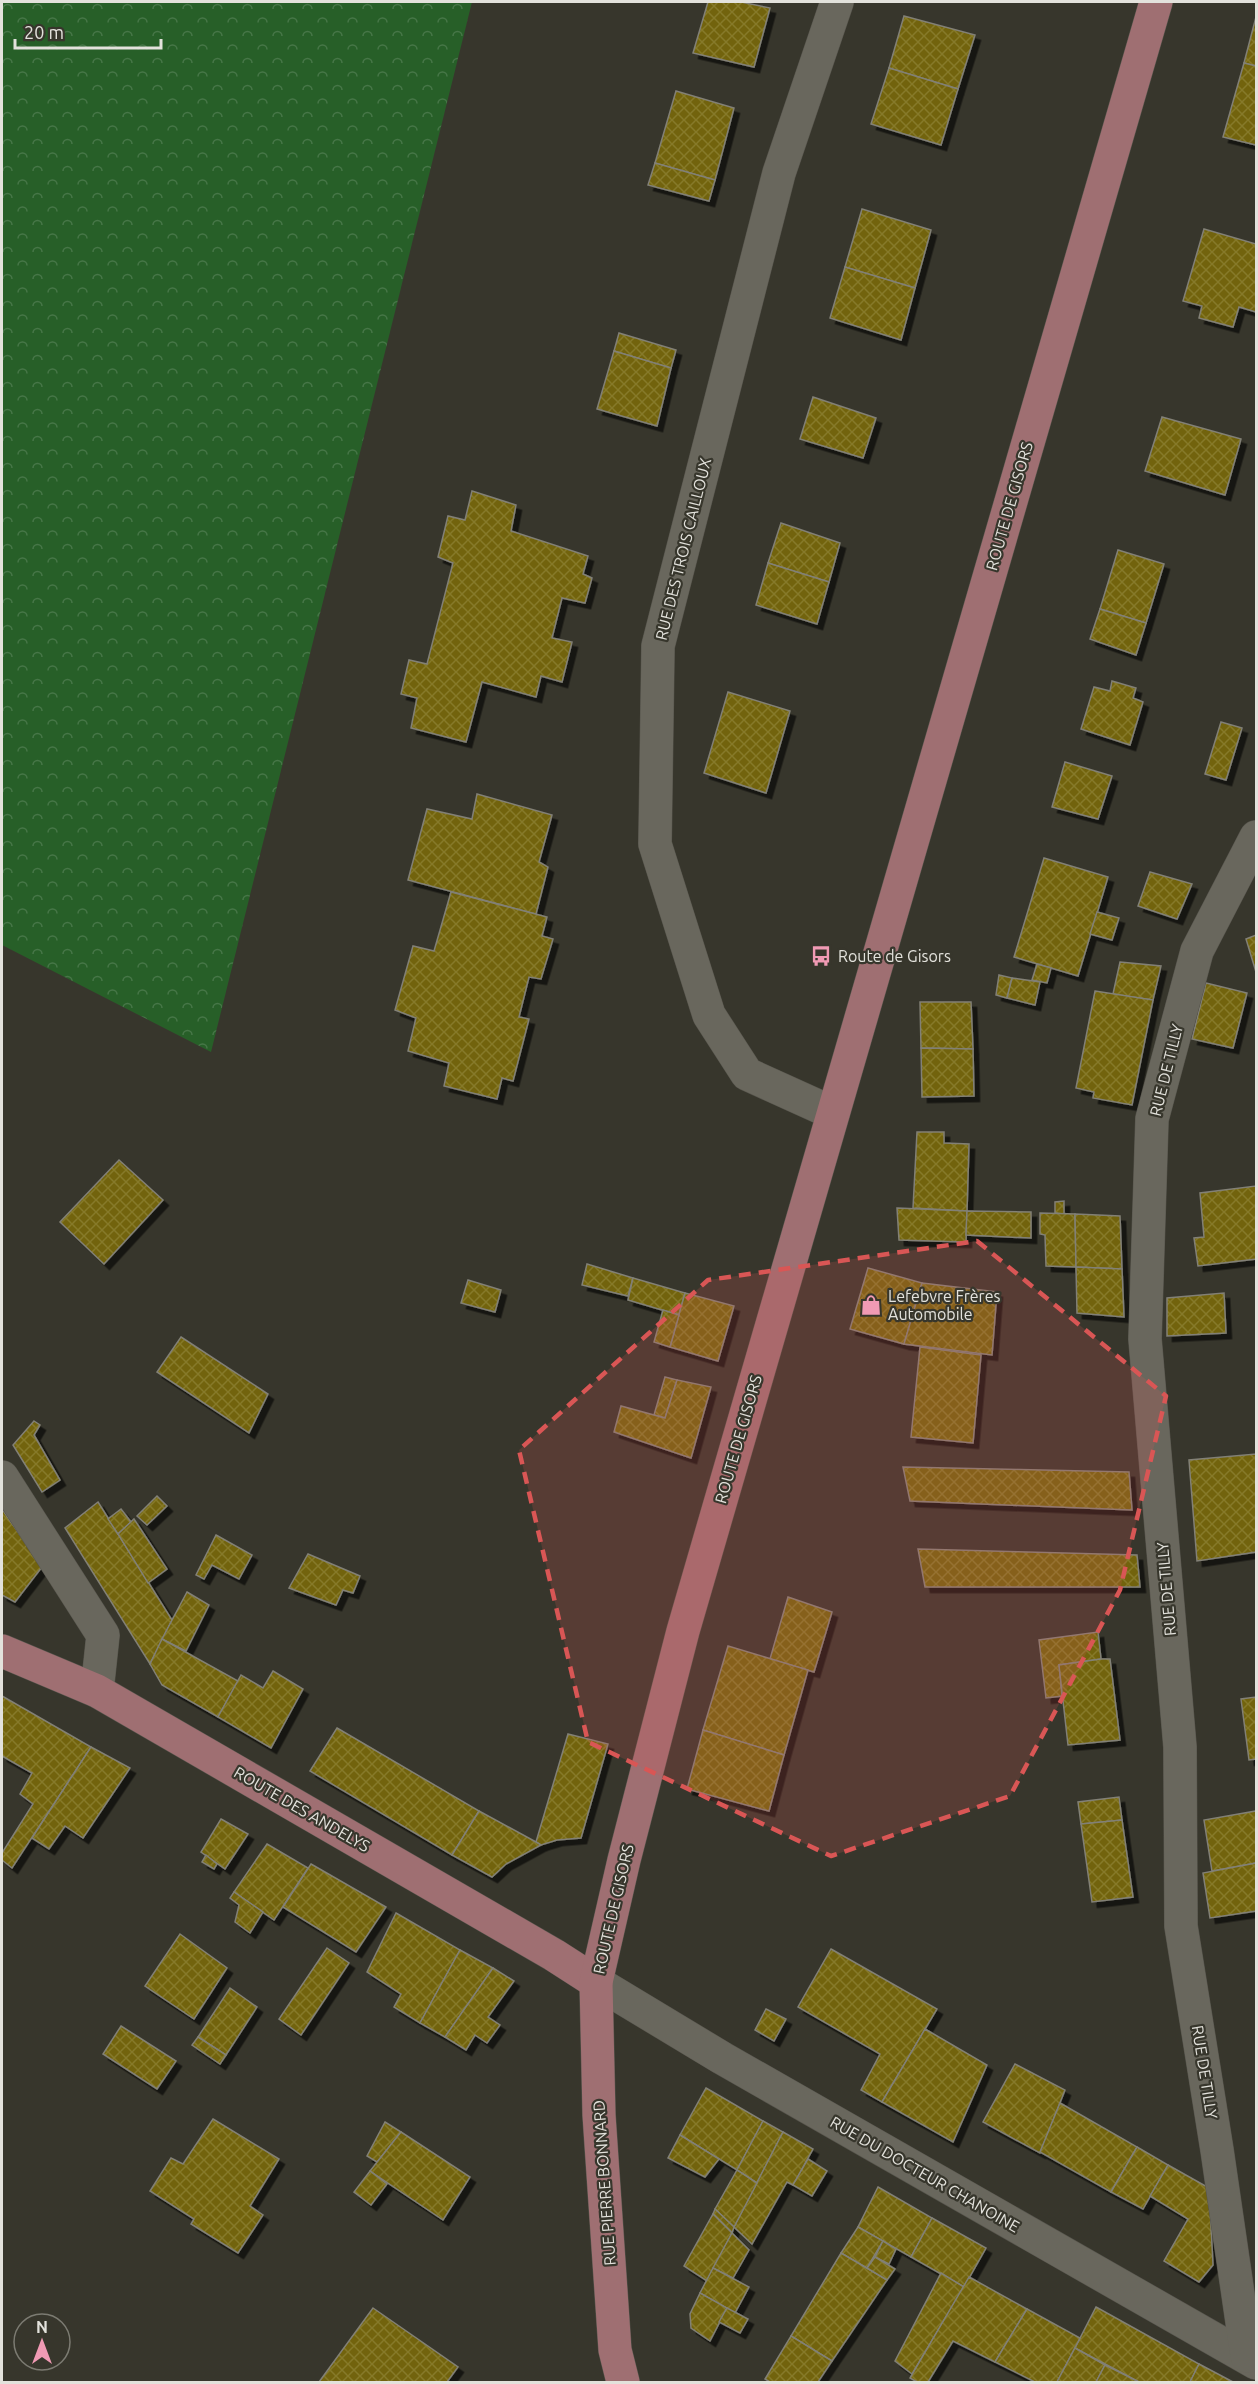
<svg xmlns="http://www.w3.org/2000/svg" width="1258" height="2384" font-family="Ubuntu,sans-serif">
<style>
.forest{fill:url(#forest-crowns)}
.building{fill:url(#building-cross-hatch);stroke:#828076;stroke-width:1.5;filter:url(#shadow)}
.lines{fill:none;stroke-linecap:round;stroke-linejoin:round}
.minor-casing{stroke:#56544c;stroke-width:34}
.major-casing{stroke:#56544c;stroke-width:34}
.minor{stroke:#69675d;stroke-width:33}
.major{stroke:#9f6f72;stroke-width:33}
.marked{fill:#d95655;fill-opacity:0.2;stroke:#d95655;stroke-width:4.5;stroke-dasharray:12 8;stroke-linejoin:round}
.labels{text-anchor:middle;stroke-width:4.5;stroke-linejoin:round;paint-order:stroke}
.street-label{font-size:16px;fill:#e3e2dc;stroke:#37362c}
.poi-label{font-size:16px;fill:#e3e2dc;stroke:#37362c;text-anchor:start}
</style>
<defs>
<pattern id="forest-crowns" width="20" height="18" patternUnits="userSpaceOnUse" patternTransform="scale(1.5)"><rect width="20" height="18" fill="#275f28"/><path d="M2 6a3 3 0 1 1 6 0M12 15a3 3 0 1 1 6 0" fill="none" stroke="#467647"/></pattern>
<pattern id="building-cross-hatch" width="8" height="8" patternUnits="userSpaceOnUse" patternTransform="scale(1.5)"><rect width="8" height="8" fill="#726307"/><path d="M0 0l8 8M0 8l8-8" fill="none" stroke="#86792b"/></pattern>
<filter id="shadow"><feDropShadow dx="5.5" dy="5.5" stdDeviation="0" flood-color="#0009"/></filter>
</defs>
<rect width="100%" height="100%" fill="#37362c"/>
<path class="forest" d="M2 2H472L211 1052 2 945Z"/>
<g class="building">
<path d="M708 2H741L770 8 754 67 693 53Z"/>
<path d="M904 16 975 35 958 89 889 68Z"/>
<path d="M1256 17V66L1244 63Z"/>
<path d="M1244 63 1256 66V145L1223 137Z"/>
<path d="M889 68 958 89 941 145 871 124Z"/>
<path d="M676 91 734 108 715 180 655 163Z"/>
<path d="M655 163 715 180 709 201 648 185Z"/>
<path d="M862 209 931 230 915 288 845 267Z"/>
<path d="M1204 229 1256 244V312L1239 307 1233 327 1199 318 1202 306 1183 301Z"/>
<path d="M845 267 915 288 901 340 830 318Z"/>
<path d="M619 333 676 350 671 368 614 351Z"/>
<path d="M614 351 671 368 657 426 597 409Z"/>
<path d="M813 397 876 418 863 458 800 439Z"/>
<path d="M1162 417 1241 439 1225 495 1145 471Z"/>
<path d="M472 491 516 505 511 531 588 556 583 574 592 578 585 603 562 598 552 638 572 642 562 682 541 676 536 697 482 682 466 742 411 728 417 698 401 694 409 660 427 664 453 563 438 557 448 516 465 520Z"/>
<path d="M781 523 840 543 829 582 768 563Z"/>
<path d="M1118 550 1164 564 1146 623 1100 609Z"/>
<path d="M768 563 829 582 817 624 756 605Z"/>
<path d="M1100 609 1146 623 1136 655 1090 639Z"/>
<path d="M1112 681 1136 688 1133 698 1143 702 1130 745 1081 729 1094 687 1110 691Z"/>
<path d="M728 692 790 711 766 793 704 773Z"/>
<path d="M1221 722 1242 728 1226 780 1205 774Z"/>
<path d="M1065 762 1112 776 1098 819 1052 807Z"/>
<path d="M477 794 552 815 539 862 548 867 536 914 408 880 427 809 472 819Z"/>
<path d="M1044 858 1108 877 1078 976 1014 957Z"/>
<path d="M1150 872 1192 884 1177 919 1138 906Z"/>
<path d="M451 892 547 917 542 936 553 939 541 979 529 977 519 1017 529 1019 513 1081 502 1078 497 1099 444 1086 449 1063 408 1051 416 1018 395 1010 413 946 434 951Z"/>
<path d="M1097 912 1119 918 1112 940 1090 934Z"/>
<path d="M1256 935V972L1246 939Z"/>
<path d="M1120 962 1161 966 1153 1000 1113 994Z"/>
<path d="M1037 964 1051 968 1047 983 1032 980Z"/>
<path d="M999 975 1012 978 1007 998 996 995Z"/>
<path d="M1012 978 1040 982 1035 1005 1007 998Z"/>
<path d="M1206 983 1247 993 1233 1048 1192 1039Z"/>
<path d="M1095 991 1153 1000 1132 1105 1093 1098 1094 1092 1076 1088Z"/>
<path d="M920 1002H971L973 1049 921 1048Z"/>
<path d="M921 1048 973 1049 974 1096 922 1097Z"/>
<path d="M917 1132H944V1143L969 1144 967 1211 913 1208Z"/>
<path d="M119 1160 163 1200 104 1264 60 1222Z"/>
<path d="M1256 1186V1259L1198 1266 1194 1238 1204 1237 1200 1193Z"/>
<path d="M1064 1201V1214L1055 1213V1202Z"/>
<path d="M897 1208 967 1211 966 1242 899 1240Z"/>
<path d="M967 1211 1031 1212V1238L966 1235Z"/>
<path d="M1040 1213 1075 1214 1076 1267 1046 1266 1045 1235 1040 1234Z"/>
<path d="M1075 1214 1120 1216 1122 1269 1076 1267Z"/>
<path d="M587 1264 633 1278 628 1296 582 1285Z"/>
<path d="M1076 1267 1122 1269 1124 1317 1077 1313Z"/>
<path d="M868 1268 922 1283 904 1344 850 1329Z"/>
<path d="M633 1278 685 1293 679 1315 628 1300Z"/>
<path d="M468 1280 501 1290 495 1312 461 1303Z"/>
<path d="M922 1283 997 1292 992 1355 904 1344Z"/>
<path d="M685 1293 734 1306 718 1361 670 1347Z"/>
<path d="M1224 1293 1226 1333 1167 1336V1298Z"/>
<path d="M663 1310 679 1315 670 1347 654 1342Z"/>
<path d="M181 1337 268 1394 249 1433 157 1372Z"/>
<path d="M920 1347 981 1355 973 1443 911 1437Z"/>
<path d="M665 1377 677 1380 665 1418 654 1415Z"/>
<path d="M677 1380 711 1387 691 1458 614 1432 621 1406 665 1418Z"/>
<path d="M34 1421 40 1425 34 1435 60 1480 42 1492 13 1445Z"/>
<path d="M1256 1454V1552L1197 1561 1189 1460Z"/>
<path d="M903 1467 1129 1472 1132 1510 910 1501Z"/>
<path d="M157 1496 167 1506 147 1525 137 1516Z"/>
<path d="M98 1502 172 1620 150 1664 65 1528Z"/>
<path d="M2 1509 42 1567 15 1602 2 1595Z"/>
<path d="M121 1509 131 1522 118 1534 108 1519Z"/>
<path d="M134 1519 167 1569 148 1583 118 1534Z"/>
<path d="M216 1535 252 1555 239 1579 212 1565 204 1579 196 1575Z"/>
<path d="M918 1549 1137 1555 1140 1587H925Z"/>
<path d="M308 1554 360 1576 353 1593 343 1590 336 1605 289 1588Z"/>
<path d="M187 1592 209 1605 186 1651 162 1639Z"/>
<path d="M788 1597 832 1612 814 1672 770 1659Z"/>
<path d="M1098 1632 1101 1659 1059 1665 1062 1696 1046 1698 1039 1640Z"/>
<path d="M162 1639 238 1681 218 1717 162 1685 150 1664Z"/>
<path d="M728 1646 808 1670 784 1755 703 1730Z"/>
<path d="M1101 1659H1110L1120 1740 1068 1745 1059 1665Z"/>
<path d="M273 1671 303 1689 271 1748 218 1717 241 1675 263 1688Z"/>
<path d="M2 1696 91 1747 12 1868 2 1860V1853L33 1804 20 1794 32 1773 2 1756Z"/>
<path d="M1256 1697V1759L1249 1760 1241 1699Z"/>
<path d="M337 1728 479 1811 452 1855 310 1771Z"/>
<path d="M703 1730 784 1755 769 1811 687 1789Z"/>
<path d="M568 1734 608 1744 581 1838 557 1840 541 1845 536 1842Z"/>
<path d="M91 1747 130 1768 83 1838 65 1826 49 1849 32 1838Z"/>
<path d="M1119 1797 1122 1820 1081 1824 1078 1802Z"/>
<path d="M479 1811 536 1842 541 1845 506 1864 492 1877 452 1855Z"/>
<path d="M1256 1811V1863L1212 1871 1204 1820Z"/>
<path d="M221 1819 248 1834 225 1869 201 1852Z"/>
<path d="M1122 1820 1133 1897 1092 1902 1081 1824Z"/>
<path d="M267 1844 308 1868 274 1920 234 1892Z"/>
<path d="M206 1855 217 1864 214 1869 202 1862Z"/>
<path d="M1256 1863V1911L1210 1918 1203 1873Z"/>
<path d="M311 1864 386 1907 356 1952 283 1907Z"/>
<path d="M234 1892 263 1912 250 1933 235 1922 239 1905 230 1898Z"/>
<path d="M396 1913 460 1950 420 2023 394 2007 401 1994 367 1972Z"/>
<path d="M180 1934 227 1968 194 2019 145 1986Z"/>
<path d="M327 1948 349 1963 301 2035 279 2019Z"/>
<path d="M831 1949 937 2009 882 2102 861 2090 880 2054 798 2007Z"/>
<path d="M460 1950 493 1968 445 2037 420 2023Z"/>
<path d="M493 1968 514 1981 488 2017 500 2025 487 2043 475 2035 466 2050 445 2037Z"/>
<path d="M230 1988 257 2007 226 2055 198 2037Z"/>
<path d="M766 2009 786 2019 774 2041 755 2030Z"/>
<path d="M121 2026 176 2061 157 2089 103 2054Z"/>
<path d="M925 2029 987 2065 953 2142 882 2102Z"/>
<path d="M198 2037 226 2055 220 2064 192 2045Z"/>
<path d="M1015 2064 1065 2090 1040 2153 983 2122Z"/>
<path d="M706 2088 763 2121 737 2170 680 2135Z"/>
<path d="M1060 2103 1137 2147 1111 2192 1040 2152Z"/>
<path d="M213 2119 279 2159 250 2206 263 2215 238 2253 191 2224 194 2219 150 2191 171 2158 183 2164Z"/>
<path d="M763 2121 783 2132 757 2183 737 2170Z"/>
<path d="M385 2122 401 2132 377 2162 367 2156Z"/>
<path d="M401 2132 470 2177 443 2220 370 2171Z"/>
<path d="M783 2132 813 2149 793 2185 787 2182 752 2244 734 2227Z"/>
<path d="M680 2135 719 2159 705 2177 668 2158Z"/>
<path d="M1137 2147 1168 2165 1143 2209 1111 2192Z"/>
<path d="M808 2159 827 2171 812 2196 793 2185Z"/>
<path d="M1168 2165 1209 2188 1213 2265 1199 2282 1164 2261 1188 2219 1150 2196Z"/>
<path d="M737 2170 757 2183 734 2227 715 2209Z"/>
<path d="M370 2171 387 2184 371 2205 354 2192Z"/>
<path d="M878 2187 932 2218 911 2257 858 2227Z"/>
<path d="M715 2209 734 2227 732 2233 713 2214Z"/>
<path d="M713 2214 732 2233 707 2281 684 2266Z"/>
<path d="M932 2218 986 2248 964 2287 911 2257Z"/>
<path d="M858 2227 883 2241 867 2268 841 2253Z"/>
<path d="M732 2233 749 2250 733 2278 713 2268Z"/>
<path d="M883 2241 896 2249 889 2264 875 2257Z"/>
<path d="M841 2253 887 2280 832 2361 791 2336Z"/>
<path d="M875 2257 895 2269 887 2280 867 2268Z"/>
<path d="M713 2268 749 2287 735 2313 700 2293Z"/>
<path d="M941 2273 964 2287 912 2374 895 2361Z"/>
<path d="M969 2277 1027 2309 995 2362 953 2341 928 2382H917L910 2378Z"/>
<path d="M700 2293 727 2308 710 2341 691 2328 690 2314Z"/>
<path d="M1096 2307 1199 2364 1190 2382H1139L1075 2348Z"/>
<path d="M373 2308 458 2367 447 2382H319Z"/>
<path d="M727 2308 748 2319 740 2333 719 2322Z"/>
<path d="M1027 2309 1080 2338 1057 2382H1035L995 2362Z"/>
<path d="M791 2336 832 2361 818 2382H770L765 2379Z"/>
<path d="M1075 2348 1105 2365 1096 2382H1057Z"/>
<path d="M1199 2364 1233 2382H1190Z"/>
<path d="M1105 2365 1139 2382H1096Z"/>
</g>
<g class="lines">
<g class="minor-casing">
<g id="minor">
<path d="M833 1113 747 1074 709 1015 655 844 658 646 779 173 837 2"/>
<path d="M2 1477 103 1635 97 1691"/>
<path d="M596 1982 722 2058 1256 2363"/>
<path d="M1247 2356 1217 2150 1181 1926 1180 1747 1145 1339 1152 1119 1197 951 1256 837"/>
</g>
</g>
<g class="major-casing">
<g id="major">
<path d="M2 1651 97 1691 554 1955 596 1982"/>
<path d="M623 2382 615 2350 599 2115 596 1982 624 1860 683 1631 1156 2"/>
</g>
</g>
<use href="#minor" class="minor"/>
<use href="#major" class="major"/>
</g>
<path class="marked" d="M977 1241 1166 1396 1120 1590 1010 1796 831 1856 588 1742 519 1450 708 1280Z"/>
<defs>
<g id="bus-bare" transform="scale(1.62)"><path d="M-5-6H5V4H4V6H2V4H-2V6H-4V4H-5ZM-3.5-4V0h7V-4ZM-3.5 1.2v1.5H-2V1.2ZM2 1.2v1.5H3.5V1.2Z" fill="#f09ab4" stroke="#37362c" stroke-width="2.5" paint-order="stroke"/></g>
<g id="shop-bare" transform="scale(1.62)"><path d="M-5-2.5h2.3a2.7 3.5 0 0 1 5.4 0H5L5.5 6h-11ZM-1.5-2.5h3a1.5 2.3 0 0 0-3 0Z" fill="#f09ab4" stroke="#37362c" stroke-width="2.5" paint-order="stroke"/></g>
</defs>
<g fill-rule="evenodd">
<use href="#bus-bare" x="821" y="956"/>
<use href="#shop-bare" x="871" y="1305"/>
</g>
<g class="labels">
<g class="street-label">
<text transform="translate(1009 506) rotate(-74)" y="6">ROUTE DE GISORS</text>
<text transform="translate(683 549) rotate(-76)" y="6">RUE DES TROIS CAILLOUX</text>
<text transform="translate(1166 1070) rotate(-76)" y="6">RUE DE TILLY</text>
<text transform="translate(738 1439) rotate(-74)" y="6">ROUTE DE GISORS</text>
<text transform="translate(1166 1589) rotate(-95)" y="6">RUE DE TILLY</text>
<text transform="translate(302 1809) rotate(30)" y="6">ROUTE DES ANDELYS</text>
<text transform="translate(613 1909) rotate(-77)" y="6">ROUTE DE GISORS</text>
<text transform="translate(1205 2072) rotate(81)" y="6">RUE DE TILLY</text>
<text transform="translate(925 2174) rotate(30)" y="6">RUE DU DOCTEUR CHANOINE</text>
<text transform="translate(604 2183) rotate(-94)" y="6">RUE PIERRE BONNARD</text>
</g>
<g class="poi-label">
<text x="838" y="962">Route de Gisors</text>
<text x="888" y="1302">Lefebvre Frères<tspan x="888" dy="18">Automobile</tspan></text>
</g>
</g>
<rect width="1258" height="2384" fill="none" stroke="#e3e2dc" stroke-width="6"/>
<g transform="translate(42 2342)"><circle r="28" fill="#37362c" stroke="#7c7b72" stroke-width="1.5"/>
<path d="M0-4.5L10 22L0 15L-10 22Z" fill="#f09ab4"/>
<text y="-9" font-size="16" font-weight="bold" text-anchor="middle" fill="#e3e2dc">N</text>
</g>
<path d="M15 39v9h146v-9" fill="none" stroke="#e3e2dc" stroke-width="3"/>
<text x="24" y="39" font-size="18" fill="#e3e2dc" stroke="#37362c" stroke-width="4.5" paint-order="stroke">20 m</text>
</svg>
